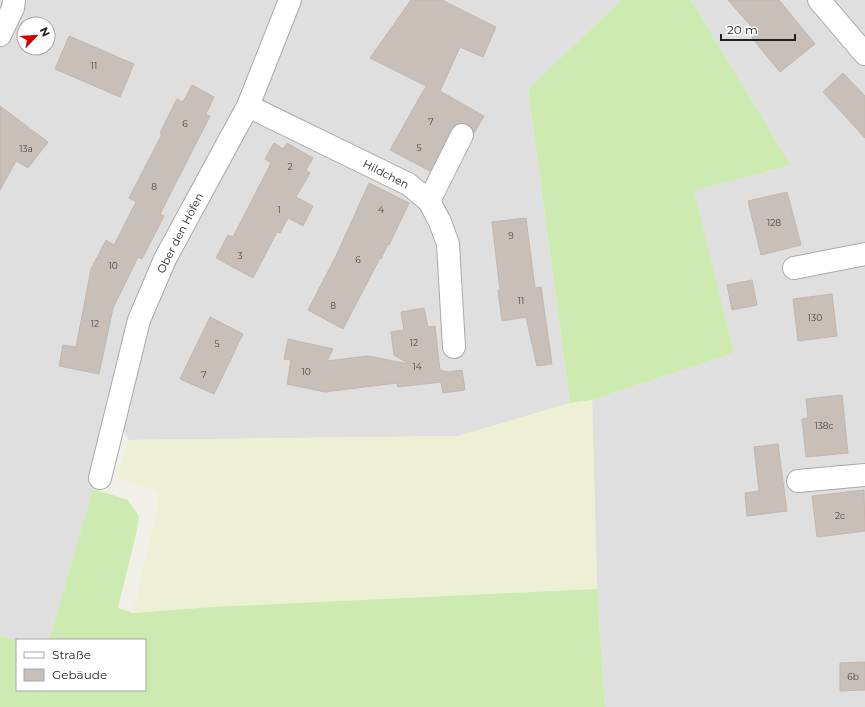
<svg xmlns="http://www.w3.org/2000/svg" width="865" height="707" font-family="Montserrat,sans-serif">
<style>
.residential{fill:#e0dfdf;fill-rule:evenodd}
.farmland{fill:#eef0d5}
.grass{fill:#cdebb0}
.building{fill:#c7bfb8;stroke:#c4b6ab}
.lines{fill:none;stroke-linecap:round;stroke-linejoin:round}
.minor-casing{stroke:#a9a9a9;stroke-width:24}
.minor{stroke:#fff;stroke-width:22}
.labels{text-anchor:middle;stroke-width:3.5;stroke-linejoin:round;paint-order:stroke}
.number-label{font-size:9px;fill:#4b4948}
.street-label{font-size:11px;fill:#222;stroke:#fff}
</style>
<rect width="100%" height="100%" fill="#f2efe9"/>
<g class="residential">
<path d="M0 0H621L528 89 570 403 458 436 128 440 119 418 96 480 49 640 17 641 0 635ZM24 24H48V48H24Z"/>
<path d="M691 0H865V707H605L597 589 592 400 734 353 693 191 791 165Z"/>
</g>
<path class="farmland" d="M592 400 597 589 212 607 133 613 160 495 146 487 117 478 128 440 458 436 570 403Z"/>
<g class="grass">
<path d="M621 0H691L791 165 694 191 734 353 592 400 570 403 528 89Z"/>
<path d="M93 489 128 500 139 516 136 534 118 608 133 613 212 607 597 589 605 707H0V635L17 641V690H145V640H49Z"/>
</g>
<g class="building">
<path d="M411 0H442L496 27 483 57 460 47 440 91 484 116 474 133 472 128 467 124 461 123 455 125 451 129 430 171 390 150 426 86 370 58Z"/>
<path d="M728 0H779L815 44 780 72 752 38 757 33Z"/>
<path d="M69 36 134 64 120 97 55 69Z"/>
<path d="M843 73 865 96V138L823 92Z"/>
<path d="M192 85 214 97 206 114 210 116 160 214 164 216 142 259 138 257 113 308 99 374 59 366 63 345 76 347 91 269 106 240 114 245 136 202 129 198 162 134 160 133 177 99 183 102Z"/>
<path d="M0 106 48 142 28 168 16 161 0 190Z"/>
<path d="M274 143 283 149 287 143 313 158 306 170 310 173 296 197 313 206 303 226 288 218 280 233 277 232 253 278 216 258 228 235 233 237 271 163 265 159Z"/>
<path d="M369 183 409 203 389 245 388 244 381 259V256L343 329 308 310 336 256Z"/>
<path d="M787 192 801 245 761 255 748 201Z"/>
<path d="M526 218 535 288 541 287 552 364 537 366 526 317 502 321 498 290H500L492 222Z"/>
<path d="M752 280 757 305 732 310 727 285Z"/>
<path d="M832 294 837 336 798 341 793 299Z"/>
<path d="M424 308 428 327 435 326 440 370 448 372 462 370 465 390 443 393 441 382 398 387 397 383 325 392 287 384 291 360 284 359 288 339 333 349 327 361 368 356 409 364 394 355 391 332 404 330 401 312Z"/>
<path d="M210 317 243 334 214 394 180 379Z"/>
<path d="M842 395 848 453 806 457 802 419 808 418 806 399Z"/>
<path d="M778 444 787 511 747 516 745 493 759 491 754 447Z"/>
<path d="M864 490 865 531 817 537 812 496Z"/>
<path d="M865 662V690L840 691V663Z"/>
</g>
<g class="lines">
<g class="minor-casing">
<g id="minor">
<path d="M819 0 865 54"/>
<path d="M0 35 13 8 14 0"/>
<path d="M248 106 408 184 429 201 440 222 448 244 454 347"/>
<path d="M429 201 462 135"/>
<path d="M794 268 865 254"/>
<path d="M100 478 139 320 165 259 248 106 290 0"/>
<path d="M798 481 865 475"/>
</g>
</g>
<use href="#minor" class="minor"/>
</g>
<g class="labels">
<g class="number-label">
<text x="94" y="69">11</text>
<text x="431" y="125">7</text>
<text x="185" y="127">6</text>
<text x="419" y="151">5</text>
<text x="26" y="152">13a</text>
<text x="290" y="170">2</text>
<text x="154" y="190">8</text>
<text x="279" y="213">1</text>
<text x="381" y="213">4</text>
<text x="774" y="226">128</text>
<text x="511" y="239">9</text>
<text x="240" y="259">3</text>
<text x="358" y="263">6</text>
<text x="113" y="269">10</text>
<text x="521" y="304">11</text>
<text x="333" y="309">8</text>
<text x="815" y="321">130</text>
<text x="95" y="327">12</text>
<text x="414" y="346">12</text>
<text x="217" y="347">5</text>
<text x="417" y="370">14</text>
<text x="306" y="375">10</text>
<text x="204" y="378">7</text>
<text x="824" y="429">138c</text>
<text x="840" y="519">2c</text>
<text x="853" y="680">6b</text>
</g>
<g class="street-label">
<text transform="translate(386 174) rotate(27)" y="4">Hildchen</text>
<text transform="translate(180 233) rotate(-63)" y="4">Ober den Höfen</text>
</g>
</g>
<rect x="16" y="639" width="130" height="52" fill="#ffffff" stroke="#a7a7a7"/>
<rect x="24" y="652" width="20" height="6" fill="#ffffff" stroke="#a7a7a7"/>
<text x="52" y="659" font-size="12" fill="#222222">Straße</text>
<rect x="24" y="669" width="20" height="12" fill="#c7bfb8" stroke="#a7a7a7"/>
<text x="52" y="679" font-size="12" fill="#222222">Gebäude</text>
<g transform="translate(36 36) rotate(65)"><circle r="19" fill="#ffffff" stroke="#a7a7a7"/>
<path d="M0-3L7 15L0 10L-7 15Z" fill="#d40000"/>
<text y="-6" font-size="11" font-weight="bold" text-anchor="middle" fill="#222222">N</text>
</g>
<path d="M721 34v6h74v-6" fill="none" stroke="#222222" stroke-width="2"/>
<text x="727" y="34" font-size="12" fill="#222222" stroke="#ffffff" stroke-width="3" paint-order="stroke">20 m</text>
</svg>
